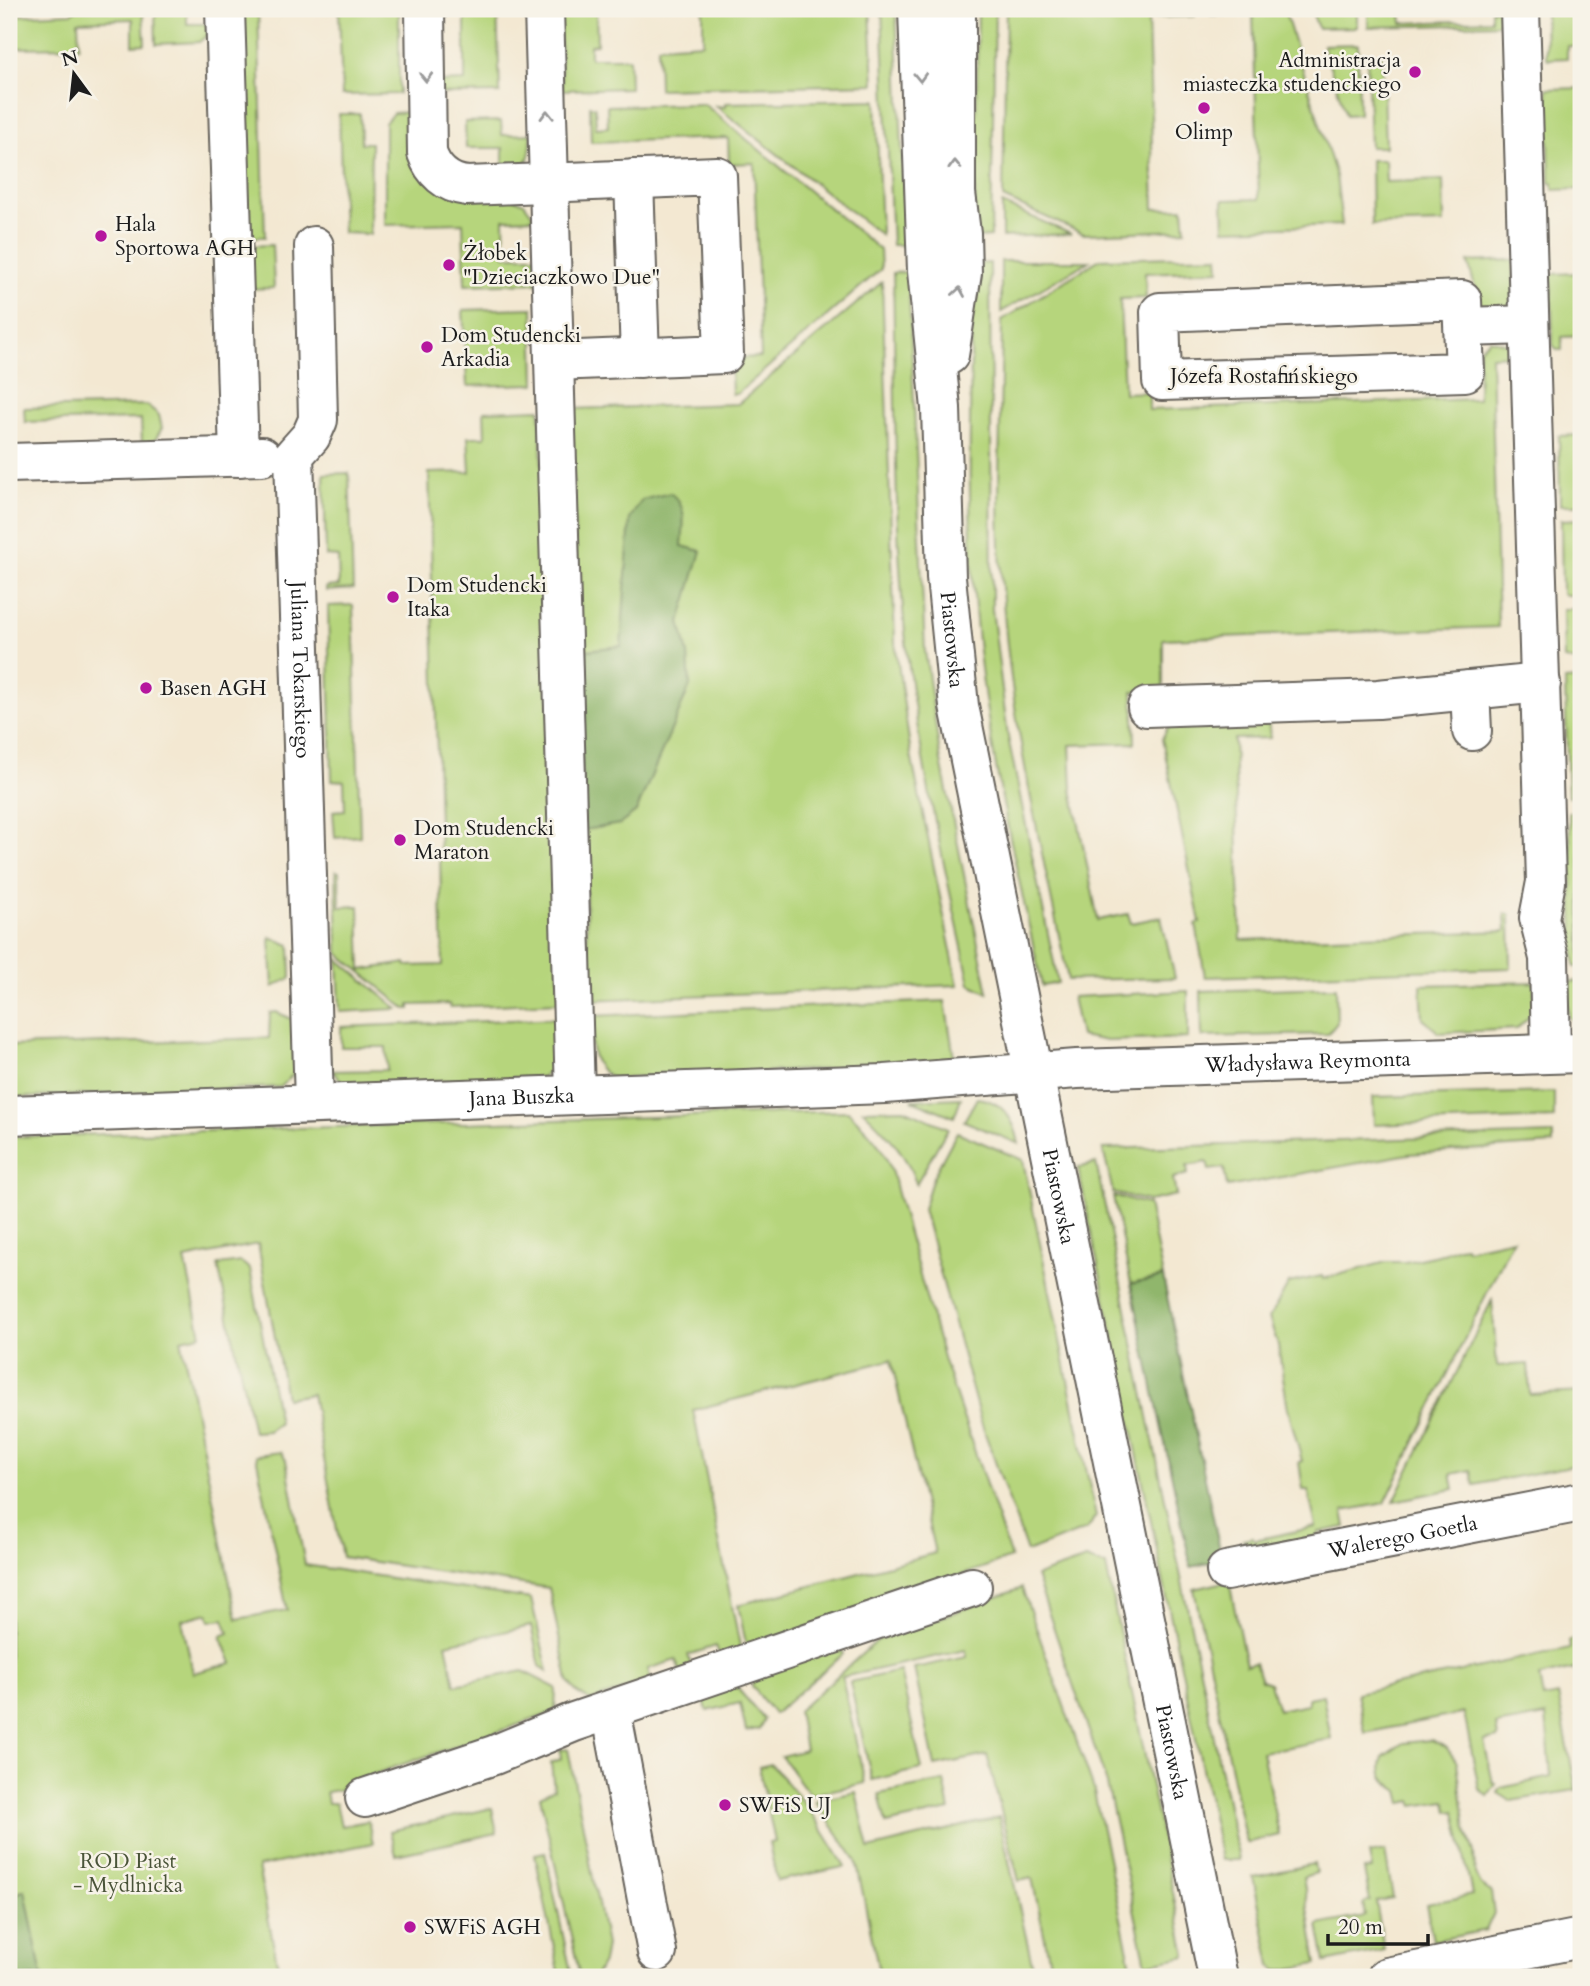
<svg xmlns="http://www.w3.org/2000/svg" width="1590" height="1986" font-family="Cardo,serif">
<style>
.green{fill:#b6d57c;stroke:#69784c;stroke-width:2;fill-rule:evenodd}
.forest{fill:#90b66c;stroke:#566944;stroke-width:2}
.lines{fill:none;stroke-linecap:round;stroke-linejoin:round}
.minor-casing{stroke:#67635c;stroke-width:42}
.minor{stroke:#fff;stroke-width:38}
.oneway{stroke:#999}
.poi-dot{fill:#b5179e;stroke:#f7f3e8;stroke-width:2.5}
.labels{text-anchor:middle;stroke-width:5;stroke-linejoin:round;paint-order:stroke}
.poi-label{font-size:21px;fill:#1c1c1c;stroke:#f7f3e8;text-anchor:start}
.street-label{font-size:21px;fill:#1c1c1c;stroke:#f7f3e8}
.park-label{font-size:21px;fill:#4a5439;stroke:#f7f3e8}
</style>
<rect width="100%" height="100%" fill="#f7f3e8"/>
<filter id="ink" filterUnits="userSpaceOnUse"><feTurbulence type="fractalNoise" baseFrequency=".0143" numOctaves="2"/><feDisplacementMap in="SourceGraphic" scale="14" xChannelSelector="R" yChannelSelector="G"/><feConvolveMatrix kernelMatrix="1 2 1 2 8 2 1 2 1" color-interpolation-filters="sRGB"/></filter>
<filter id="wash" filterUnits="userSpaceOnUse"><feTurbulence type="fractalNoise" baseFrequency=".00686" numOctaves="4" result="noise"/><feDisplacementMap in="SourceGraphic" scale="28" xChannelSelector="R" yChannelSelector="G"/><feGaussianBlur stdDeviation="1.57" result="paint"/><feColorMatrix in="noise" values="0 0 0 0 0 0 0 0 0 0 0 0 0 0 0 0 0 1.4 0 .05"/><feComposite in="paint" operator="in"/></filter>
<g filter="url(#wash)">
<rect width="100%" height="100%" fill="#f3e8d2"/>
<g class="green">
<path d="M9 9 10 16 72 13 77 9H143L145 44 133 45V19L78 21 79 47 9 48Z"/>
<path d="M155 9H187V24H212L210 33 199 42 156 44Z"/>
<path d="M238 9H258L265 237H245Z"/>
<path d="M339 9H399V94L342 95Z"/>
<path d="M465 9H497L500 93 440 94 439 82 465 81Z"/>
<path d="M559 9H596L597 44 590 45V58H629L630 88 562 90Z"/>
<path d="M703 9H870L874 84 659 89 658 46 703 43Z"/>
<path d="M882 9H896L906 245H892Z"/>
<path d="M978 9H995L991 237 974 238Z"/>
<path d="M1006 9H1194L1195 16 1148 18 1154 209 1183 208 1185 230 1084 234 1003 198Z"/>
<path d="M1211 9H1284L1336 176 1342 225 1224 229 1223 200 1259 199 1253 14 1211 15Z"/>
<path d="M1311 9H1357V27L1318 28Z"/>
<path d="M1368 9 1401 12 1402 23 1491 20V9H1501L1506 24 1368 27Z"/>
<path d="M1545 9H1581V46H1567V58L1548 59 1546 56Z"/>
<path d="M1358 44 1359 114 1346 115 1323 45Z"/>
<path d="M1367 54H1382L1385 147H1370Z"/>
<path d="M1581 88V189L1553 190V183H1550L1547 89Z"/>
<path d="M876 100 881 235 716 106 725 107V103Z"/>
<path d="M704 104 880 250 881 269 737 394H732L731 368 736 358 761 357 754 163 729 164 728 138 591 142 590 106 595 107 596 128 608 127 607 106Z"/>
<path d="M413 112 415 153 524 203 535 218 504 219 505 256H536L537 283 465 285 463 223 385 225V123L393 113Z"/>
<path d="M339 114H360L361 143H371L370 234 343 233Z"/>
<path d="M501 121 502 135 532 134C529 161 531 166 503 173V148H466L465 122Z"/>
<path d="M1371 160H1385L1386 182 1443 180 1444 223 1372 225Z"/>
<path d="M1002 204 1071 234 1002 237Z"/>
<path d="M272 245 274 288 246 289 245 246Z"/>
<path d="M1218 256 1219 270 1145 273 1146 298 1120 299 1124 393 1149 392V410L1478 399 1479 349 1490 339 1515 346 1516 355 1491 356 1498 627 1163 639V690L1133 692 1135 743 1070 745 1072 790 1098 920 1128 914 1131 923 1161 917 1175 978 1068 980C1044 859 1014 737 1004 613 995 516 1001 417 1002 320L1100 259Z"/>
<path d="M1514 260V305L1506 313 1482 312 1468 262Z"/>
<path d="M1001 261H1089L1001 312Z"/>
<path d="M990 263 992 609 1008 737 1058 983 1042 986C1017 869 988 751 977 631 965 509 971 386 973 264Z"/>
<path d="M908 272 925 651 940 756 988 993 970 984C947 877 921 769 908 660 893 533 896 401 893 273Z"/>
<path d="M1581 273V336L1562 337V350H1557L1553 346 1551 274Z"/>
<path d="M882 282 895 642 911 755 958 985 589 1000 571 409 738 404Z"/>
<path d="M533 308 535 384 467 386 463 310Z"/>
<path d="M147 405 159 415 162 428 155 440 142 445 141 419 25 422 24 408Z"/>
<path d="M540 409 559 1002 450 1007 449 1004 410 1005V1009H406L338 953 336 871 339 872 340 907 359 906 361 970 406 963 407 966 443 965 429 473 470 472 468 437H485L484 411Z"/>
<path d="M1581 435V505H1560L1559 436Z"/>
<path d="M349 473 353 589 326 591V587L339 586 338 557 326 556 324 474Z"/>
<path d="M1581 519V595H1565L1562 593 1561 520Z"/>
<path d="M353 605 360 836 335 838 333 811 345 810 344 781 332 780 328 606Z"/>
<path d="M1563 609H1581V662L1564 659Z"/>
<path d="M1581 679V797H1568L1565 680Z"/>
<path d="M1268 718 1270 738 1234 739 1241 940 1506 931 1505 914H1510L1511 968 1205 977 1196 924 1200 922 1162 739 1169 725Z"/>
<path d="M1569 812H1581V967H1575Z"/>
<path d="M270 937 290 945 291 978 273 987Z"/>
<path d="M338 959 398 1009 340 1012Z"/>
<path d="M1581 981V1027L1569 1017 1564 982Z"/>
<path d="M1535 982 1533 1013 1517 1029 1439 1033 1423 1019 1421 985Z"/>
<path d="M1336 987 1337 1023 1328 1034 1202 1037 1201 991Z"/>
<path d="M1188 991V1038L1107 1041 1080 1036 1072 997Z"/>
<path d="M945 1001 955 1064 613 1078C587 1066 592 1042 590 1016Z"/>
<path d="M276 1012 292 1019 295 1072 281 1087 9 1098V1046L269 1038 270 1013Z"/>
<path d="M559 1018 556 1065 543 1077 347 1085 331 1071 387 1070 386 1047H341V1027Z"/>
<path d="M1554 1092V1118L1374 1125 1373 1097Z"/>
<path d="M961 1098 954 1117 912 1100Z"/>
<path d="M977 1098C1002 1100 1015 1120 1019 1144L964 1121Z"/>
<path d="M904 1109 948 1128 916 1184C907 1153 886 1133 863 1110Z"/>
<path d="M848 1111C875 1139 889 1151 896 1190L944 1361 1011 1558 747 1649 738 1605 935 1553 891 1360 693 1410 741 1651 721 1658 716 1646 688 1655 692 1668 680 1672 676 1660 648 1669 651 1681 591 1701 576 1692 568 1681 549 1588 342 1557 312 1394 286 1398 258 1244 185 1259 201 1335 181 1339 237 1619 287 1610 256 1455 281 1452 286 1460 305 1565 531 1599 548 1671 540 1666 531 1626 446 1644 455 1685 523 1671 556 1688 555 1712 354 1781 355 1787 326 1792 328 1803H336L341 1826 368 1821 373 1843 258 1867 280 1977H42L25 1890 9 1897V1137ZM208 1613 210 1621 224 1619 229 1633 221 1636 232 1663 193 1673 182 1620Z"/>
<path d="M957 1132 1023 1160 1096 1517 1087 1529 1027 1552 980 1419 923 1209 933 1177Z"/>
<path d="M1553 1134V1144L1409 1154 1227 1187 1224 1168 1209 1170 1207 1162 1187 1166 1188 1174 1173 1178 1176 1195 1149 1201 1113 1193 1103 1149Z"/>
<path d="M1096 1163 1239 1860H1221L1078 1168Z"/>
<path d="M1113 1196 1148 1204 1163 1277 1131 1284Z"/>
<path d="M1513 1239 1385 1503 1343 1511 1346 1527 1318 1532V1538L1254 1550 1243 1539 1253 1537 1254 1540 1316 1527 1308 1490H1303L1299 1462 1302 1461 1288 1409 1278 1345 1269 1318 1289 1283 1322 1276 1323 1279 1386 1262H1405L1438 1255 1458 1247 1466 1246 1467 1249Z"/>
<path d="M241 1262 250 1269 279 1423 268 1431 253 1432 218 1265Z"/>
<path d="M1492 1300 1497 1366 1528 1364 1530 1395 1581 1392V1464L1474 1485 1471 1470 1451 1474 1454 1489 1394 1501Z"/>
<path d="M1086 1559 1106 1566 1186 1956 1146 1964 1107 1784 1036 1576Z"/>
<path d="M1229 1581 1246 1665 1255 1663 1261 1680 1270 1683 1278 1710 1308 1704V1698L1323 1695 1331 1739 1262 1752 1279 1835 1246 1843 1194 1589Z"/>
<path d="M1022 1588 1093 1787 1131 1966 1081 1977H1053L1032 1878 1019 1881 987 1755 935 1766 914 1668 967 1657 966 1650 842 1677 865 1783 810 1795 781 1756 805 1750 798 1711 878 1640Z"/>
<path d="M1581 1638V1691H1579L1574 1669 1539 1677 1543 1698 1558 1695 1576 1790 1511 1801 1498 1793 1501 1788 1551 1777 1546 1716 1496 1725 1498 1738 1484 1741 1493 1783 1496 1784 1488 1796 1479 1789 1464 1713 1365 1733 1357 1693 1570 1648 1569 1640Z"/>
<path d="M840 1645 843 1654 774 1714 752 1686 755 1673Z"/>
<path d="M900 1671 922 1769 872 1780 850 1682Z"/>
<path d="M731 1681 764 1719 759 1729 746 1731 740 1703 707 1711 702 1691Z"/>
<path d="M1431 1740 1446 1747 1457 1762 1466 1829 1474 1852 1475 1873 1481 1885 1491 1892 1494 1913 1486 1930 1433 1941 1426 1904 1472 1895 1455 1811 1448 1812 1446 1801 1414 1806 1412 1801 1402 1803 1399 1791C1385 1782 1377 1775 1383 1757L1403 1743Z"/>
<path d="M568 1749 606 1945 603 1962 595 1977H580L540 1796 554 1789 551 1763 561 1759 560 1750Z"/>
<path d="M771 1764 809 1809 845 1866 843 1867 777 1881 769 1843 775 1842 759 1767Z"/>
<path d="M944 1781 950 1810 886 1824 879 1794Z"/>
<path d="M856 1792 869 1849 999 1817 1035 1977H880L856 1860 815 1801Z"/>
<path d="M492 1808 497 1833 396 1855 390 1831Z"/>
<path d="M1385 1851 1393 1898 1376 1901 1384 1950 1325 1962 1318 1925 1365 1916 1363 1904 1370 1901 1364 1870 1372 1869 1369 1854Z"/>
<path d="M545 1852 572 1977H560L535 1854Z"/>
<path d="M1314 1864 1316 1873 1303 1877 1317 1964 1277 1971 1271 1965 1253 1877Z"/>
</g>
<g class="forest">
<path d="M670 493C689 506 683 526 682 546L701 551 680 622 688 654 690 686 636 812 620 824 584 830 578 651 621 646 630 518 642 500Z"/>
<path d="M1163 1277 1222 1560 1191 1567 1131 1284Z"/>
<path d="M25 1890 42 1977H9V1897Z"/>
</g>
</g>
<g filter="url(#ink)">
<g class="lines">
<g class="minor-casing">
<g id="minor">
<path d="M225 9 239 457"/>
<path d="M425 9 427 153C433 171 447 184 467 186L717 176 724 354 555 361"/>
<path d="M544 9 575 1094"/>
<path id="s1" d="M918 9 927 271 941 408 946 577 959 706 1218 1977"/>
<path d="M1520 9 1546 882 1539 918 1549 958 1551 1053"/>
<path d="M634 179 640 358"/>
<path id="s2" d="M314 246 318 420 311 436 294 455 314 1102"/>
<path d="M1462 300 1465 372 1162 381 1160 312Z"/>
<path d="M1464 327 1529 325"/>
<path d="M949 355 962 273 961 233 956 193V9"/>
<path d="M9 463 262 456"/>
<path d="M1147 707 1378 699 1470 690"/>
<path d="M1472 731 1470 690 1541 683"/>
<path id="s3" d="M9 1115 885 1084 1077 1069 1581 1053"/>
<path id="s4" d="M1226 1571 1581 1502"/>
<path d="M611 1710 657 1952"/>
<path d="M365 1798 494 1755 574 1722 972 1587"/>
<path d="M1387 1977 1581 1938"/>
</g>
</g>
<use href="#minor" class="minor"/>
</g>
<defs><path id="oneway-chevron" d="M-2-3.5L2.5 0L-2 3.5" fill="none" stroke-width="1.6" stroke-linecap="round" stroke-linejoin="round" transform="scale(1.75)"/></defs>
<g class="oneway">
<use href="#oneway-chevron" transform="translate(426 77) rotate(89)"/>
<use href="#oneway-chevron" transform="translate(920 77) rotate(88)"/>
<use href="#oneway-chevron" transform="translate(547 115) rotate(-91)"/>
<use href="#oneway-chevron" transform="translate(955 165) rotate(-91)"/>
<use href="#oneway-chevron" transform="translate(959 292) rotate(-81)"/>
</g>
</g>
<g class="poi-dot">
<circle cx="1415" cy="72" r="7"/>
<circle cx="1204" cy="108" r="7"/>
<circle cx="101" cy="236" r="7"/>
<circle cx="449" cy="265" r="7"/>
<circle cx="427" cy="347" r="7"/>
<circle cx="393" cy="597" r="7"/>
<circle cx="146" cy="688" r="7"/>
<circle cx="400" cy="840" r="7"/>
<circle cx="725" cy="1805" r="7"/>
<circle cx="410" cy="1927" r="7"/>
</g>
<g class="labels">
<g class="poi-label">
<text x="1401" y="67" text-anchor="end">Administracja<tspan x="1401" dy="24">miasteczka studenckiego</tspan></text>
<text x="1204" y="139" text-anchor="middle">Olimp</text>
<text x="115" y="231">Hala<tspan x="115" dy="24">Sportowa AGH</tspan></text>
<text x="463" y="260">Żłobek<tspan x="463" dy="24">"Dzieciaczkowo Due"</tspan></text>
<text x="441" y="342">Dom Studencki<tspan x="441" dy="24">Arkadia</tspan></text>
<text x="407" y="592">Dom Studencki<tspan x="407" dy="24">Itaka</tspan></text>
<text x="160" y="695">Basen AGH</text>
<text x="414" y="835">Dom Studencki<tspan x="414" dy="24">Maraton</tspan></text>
<text x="739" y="1812">SWFiS UJ</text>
<text x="424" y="1934">SWFiS AGH</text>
</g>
<g class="street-label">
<text x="1264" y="383">Józefa Rostafińskiego</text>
<text dy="7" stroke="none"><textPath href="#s1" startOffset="632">Piastowska</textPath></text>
<text dy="7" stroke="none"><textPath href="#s2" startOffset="432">Juliana Tokarskiego</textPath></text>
<text dy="7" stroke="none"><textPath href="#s3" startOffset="1300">Władysława Reymonta</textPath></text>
<text dy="7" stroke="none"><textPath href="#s3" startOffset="513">Jana Buszka</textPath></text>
<text dy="7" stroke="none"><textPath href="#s1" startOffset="1199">Piastowska</textPath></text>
<text dy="7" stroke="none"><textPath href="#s4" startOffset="180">Walerego Goetla</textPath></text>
<text dy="7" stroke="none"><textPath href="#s1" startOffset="1766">Piastowska</textPath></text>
</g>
<g class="park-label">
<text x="128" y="1868">ROD Piast<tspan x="128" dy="24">- Mydlnicka</tspan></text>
</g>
</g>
<rect width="1590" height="1986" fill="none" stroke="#f7f3e8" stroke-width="35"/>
<g transform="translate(74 74) rotate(345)" stroke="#f7f3e8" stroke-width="5" paint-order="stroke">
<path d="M0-5L12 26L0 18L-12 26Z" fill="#1c1c1c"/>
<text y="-10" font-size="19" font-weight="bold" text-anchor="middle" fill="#1c1c1c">N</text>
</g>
<path d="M1328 1934v10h100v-10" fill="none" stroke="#1c1c1c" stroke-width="3.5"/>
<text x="1338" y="1934" font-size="21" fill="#1c1c1c" stroke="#f7f3e8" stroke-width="5" paint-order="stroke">20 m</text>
</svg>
